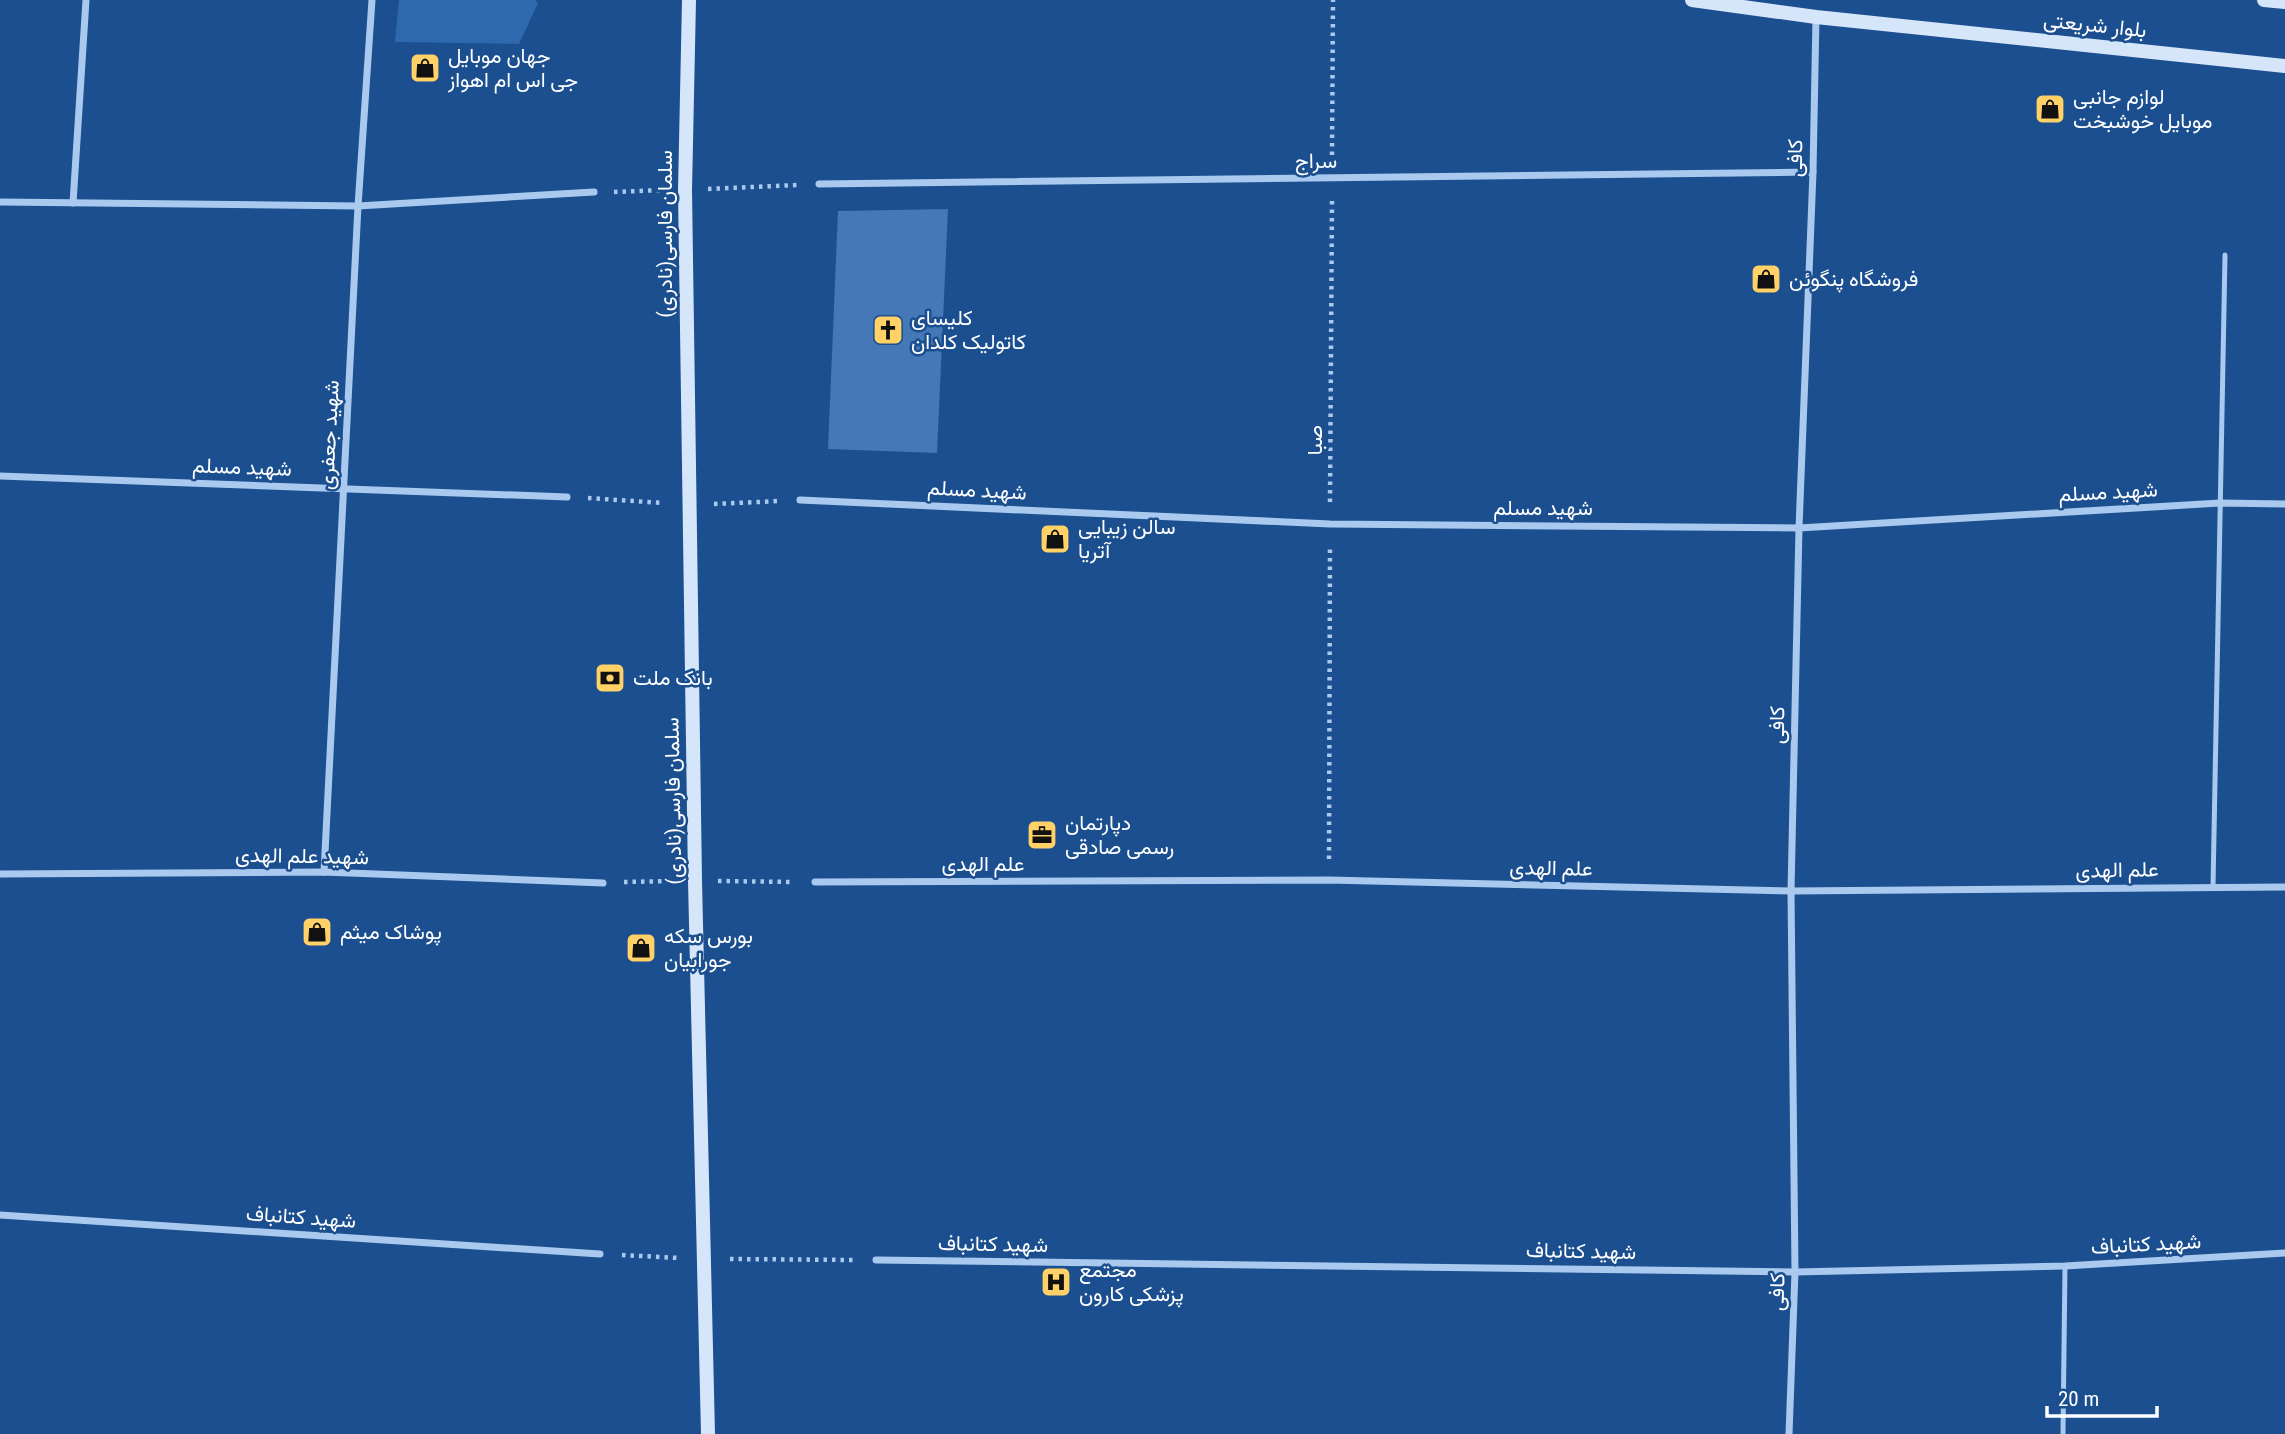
<svg xmlns="http://www.w3.org/2000/svg" width="2285" height="1434" font-family="'Roboto Condensed',Vazirmatn,sans-serif">
<style>
.green{fill:#2e69ad}
.building{fill:#4478b7}
.lines{fill:none;stroke-linecap:round;stroke-linejoin:round}
.path{stroke:#a9c9ee;stroke-width:4.5;stroke-dasharray:3.5 5;stroke-linecap:butt}
.service{stroke:#a9c9ee;stroke-width:5}
.minor{stroke:#a9c9ee;stroke-width:7}
.secondary{stroke:#d6e6fa;stroke-width:14}
.labels{text-anchor:middle;stroke-width:5;stroke-linejoin:round;paint-order:stroke}
.street-label{font-size:21px;fill:#fff;stroke:#1b4f8f}
.poi-label{font-size:21px;fill:#fff;stroke:#1b4f8f;text-anchor:start}
</style>
<rect width="100%" height="100%" fill="#1b4f8f"/>
<path class="green" d="M399 0H535L538 3 519 44 395 42Z"/>
<path class="building" d="M948 209 937 453 828 449 838 211Z"/>
<g class="lines">
<g class="path">
<path d="M1332 155 1333 0"/>
<path d="M708 189 797 185"/>
<path d="M614 192 661 190"/>
<path d="M588 498 663 503"/>
<path d="M1330 502 1332 199"/>
<path d="M714 504 779 501"/>
<path d="M1329 859 1330 545"/>
<path d="M718 881 794 882"/>
<path d="M624 882 671 881"/>
<path d="M622 1255 679 1258"/>
<path d="M730 1259 854 1260"/>
</g>
<g class="service">
<path d="M2213 887 2225 255"/>
<path d="M2063 1434 2065 1266"/>
</g>
<g class="minor">
<path d="M819 184 1813 172"/>
<path d="M0 202 358 206 594 192"/>
<path d="M73 203 86 0"/>
<path d="M0 476 567 497"/>
<path d="M800 500 1330 524 1799 528 2220 503 2285 504"/>
<path d="M324 872 358 206 372 0"/>
<path d="M0 874 324 872 603 883"/>
<path d="M815 882 1329 880 1791 891 2285 887"/>
<path d="M0 1215 600 1254"/>
<path d="M876 1260 1795 1272 2065 1266 2285 1253"/>
<path d="M1789 1434 1795 1272 1791 891 1799 528 1813 172 1816 17"/>
</g>
<g class="secondary">
<path d="M689 0 685 190 695 881 708 1434"/>
<path d="M1692 0 1816 17 2285 66"/>
<path d="M2264 0 2285 2"/>
</g>
</g>
<defs>
<g id="shop-square" transform="scale(1.575)"><rect x="-9" y="-9" width="18" height="18" rx="4" fill="#ffd166" stroke="#1b4f8f"/><path d="M-5-2.5h2.3a2.7 3.5 0 0 1 5.4 0H5L5.5 6h-11ZM-1.5-2.5h3a1.5 2.3 0 0 0-3 0Z" fill="#111"/></g>
<g id="church-square" transform="scale(1.575)"><rect x="-9" y="-9" width="18" height="18" rx="4" fill="#ffd166" stroke="#1b4f8f"/><path d="M-1.2-6h2.4v3.5h3.3v2.4h-3.3V6h-2.4V-.1h-3.3v-2.4h3.3Z" fill="#111"/></g>
<g id="bank-square" transform="scale(1.575)"><rect x="-9" y="-9" width="18" height="18" rx="4" fill="#ffd166" stroke="#1b4f8f"/><path d="M-6-4H6V4H-6ZM0-2.3a2.3 2.3 0 1 0 0 4.6a2.3 2.3 0 1 0 0-4.6Z" fill="#111"/></g>
<g id="office-square" transform="scale(1.575)"><rect x="-9" y="-9" width="18" height="18" rx="4" fill="#ffd166" stroke="#1b4f8f"/><path d="M-6-3h4V-5.5h4V-3h4V5H-6ZM-1-4.5V-3h2v-1.5ZM-6 0V1H6V0Z" fill="#111"/></g>
<g id="hospital-square" transform="scale(1.575)"><rect x="-9" y="-9" width="18" height="18" rx="4" fill="#ffd166" stroke="#1b4f8f"/><path d="M-5-5h3v3.5h4V-5h3V5h-3V1.5h-4V5h-3Z" fill="#111"/></g>
</defs>
<g fill-rule="evenodd">
<use href="#shop-square" x="425" y="68"/>
<use href="#shop-square" x="2050" y="109"/>
<use href="#shop-square" x="1766" y="279"/>
<use href="#church-square" x="888" y="330"/>
<use href="#shop-square" x="1055" y="539"/>
<use href="#bank-square" x="610" y="678"/>
<use href="#office-square" x="1042" y="835"/>
<use href="#shop-square" x="317" y="932"/>
<use href="#shop-square" x="641" y="948"/>
<use href="#hospital-square" x="1056" y="1282"/>
</g>
<g class="labels">
<g class="street-label">
<text transform="translate(2095 25) rotate(6)" y="7">بلوار شریعتی</text>
<text transform="translate(1795 158) rotate(-89)" y="7">کافی</text>
<text transform="translate(1316 161) rotate(-1)" y="7">سراج</text>
<text transform="translate(665 234) rotate(-90)" y="7">سلمان فارسی(نادری)</text>
<text transform="translate(329 435) rotate(-87)" y="7">شهید جعفری</text>
<text transform="translate(1315 440) rotate(-90)" y="7">صبا</text>
<text transform="translate(242 467) rotate(2)" y="7">شهید مسلم</text>
<text transform="translate(977 490) rotate(3)" y="7">شهید مسلم</text>
<text transform="translate(2108 492) rotate(-3)" y="7">شهید مسلم</text>
<text x="1543" y="515">شهید مسلم</text>
<text transform="translate(1777 725) rotate(-89)" y="7">کافی</text>
<text transform="translate(673 801) rotate(-91)" y="7">سلمان فارسی(نادری)</text>
<text transform="translate(302 856) rotate(1)" y="7">شهید علم الهدی</text>
<text x="983" y="871">علم الهدی</text>
<text transform="translate(1551 868) rotate(1)" y="7">علم الهدی</text>
<text transform="translate(2117 870) rotate(-1)" y="7">علم الهدی</text>
<text transform="translate(301 1217) rotate(4)" y="7">شهید کتانباف</text>
<text transform="translate(993 1244) rotate(1)" y="7">شهید کتانباف</text>
<text transform="translate(2146 1244) rotate(-3)" y="7">شهید کتانباف</text>
<text transform="translate(1581 1251) rotate(1)" y="7">شهید کتانباف</text>
<text transform="translate(1777 1292) rotate(-88)" y="7">کافی</text>
</g>
<g class="poi-label">
<text x="448" y="63">جهان موبایل<tspan x="448" dy="24">جی اس ام اهواز</tspan></text>
<text x="2073" y="104">لوازم جانبی<tspan x="2073" dy="24">موبایل خوشبخت</tspan></text>
<text x="1789" y="286">فروشگاه پنگوئن</text>
<text x="911" y="325">کلیسای<tspan x="911" dy="24">کاتولیک کلدان</tspan></text>
<text x="1078" y="534">سالن زیبایی<tspan x="1078" dy="24">آتریا</tspan></text>
<text x="633" y="685">بانک ملت</text>
<text x="1065" y="830">دپارتمان<tspan x="1065" dy="24">رسمی صادقی</tspan></text>
<text x="340" y="939">پوشاک میثم</text>
<text x="664" y="943">بورس سکه<tspan x="664" dy="24">جورابیان</tspan></text>
<text x="1079" y="1277">مجتمع<tspan x="1079" dy="24">پزشکی کارون</tspan></text>
</g>
</g>
<path d="M2047 1406v10h110v-10" fill="none" stroke="#ffffff" stroke-width="3.5"/>
<text x="2058" y="1406" font-size="21" fill="#ffffff" stroke="#1b4f8f" stroke-width="5" paint-order="stroke">20 m</text>
</svg>
